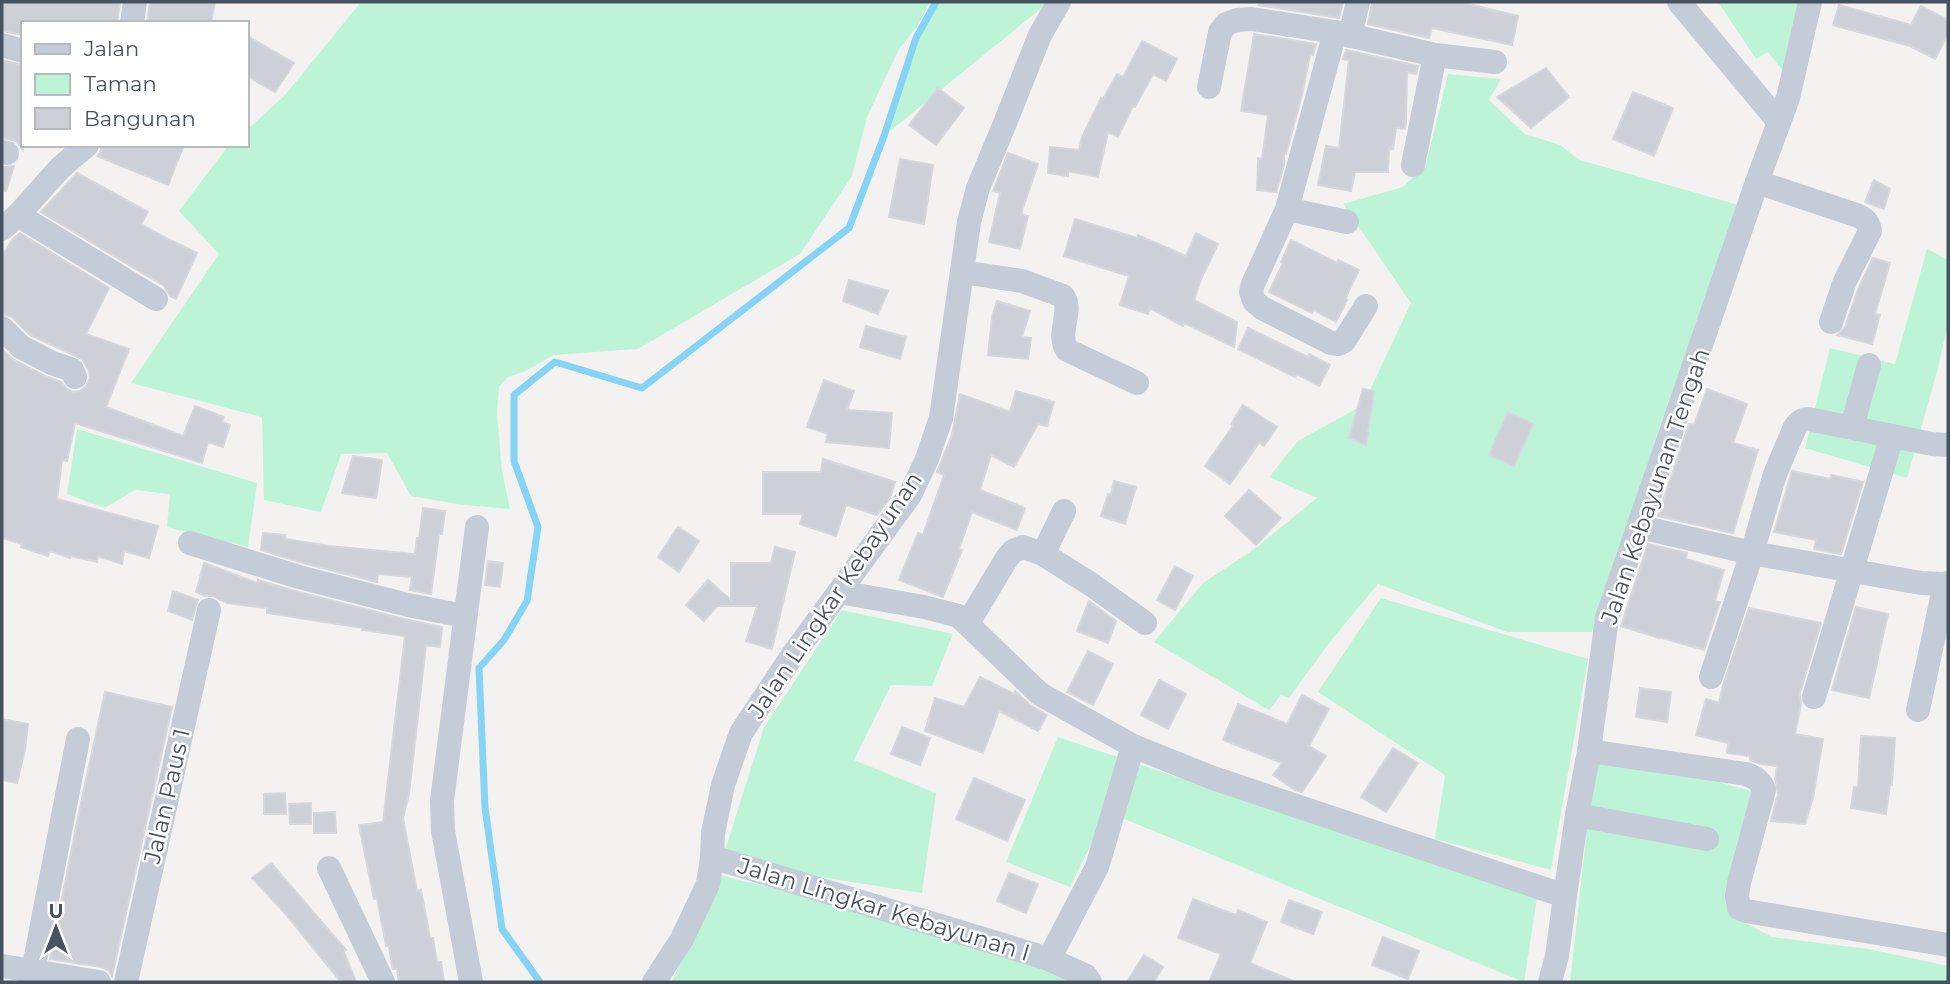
<svg xmlns="http://www.w3.org/2000/svg" width="1950" height="984" font-family="Montserrat,sans-serif">
<style>
.green{fill:#bdf4d7}
.lines{fill:none;stroke-linecap:round;stroke-linejoin:round}
.stream{stroke:#86d4f5;stroke-width:7}
.building{fill:#cdd0d7;stroke:#d5d7dd;stroke-width:2}
.minor{stroke:#c4ccd7;stroke-width:24}
.labels{text-anchor:middle;stroke-width:5;stroke-linejoin:round;paint-order:stroke}
.street-label{font-size:23px;fill:#475261;stroke:#fff}
</style>
<rect width="100%" height="100%" fill="#f4f2f1"/>
<g class="green">
<path d="M361 2H930L918 25 899 49 867 117 852 176 800 254 638 349 554 355 526 371 508 377 499 387 497 413 502 471 510 509 464 505 411 496 387 453 341 454 321 512 264 500 262 417 131 383 219 254 179 211 228 146 247 145V130L285 95Z"/>
<path d="M936 2H1049L884 136 916 38Z"/>
<path d="M1718 2H1803L1786 75 1768 52 1756 59Z"/>
<path d="M1448 74 1501 79 1489 100 1525 134 1560 145 1580 160 1739 205 1660 426 1592 632H1507L1378 584 1329 643 1289 698 1281 695 1269 710 1154 642 1203 583 1253 550 1317 498 1269 477 1298 441 1363 405 1411 303 1343 204 1403 187 1426 164Z"/>
<path d="M1927 249 1948 260V323L1938 368 1907 478 1805 448 1830 348 1895 364Z"/>
<path d="M77 429 257 483 248 547 167 527 170 494 135 490 105 508 67 494Z"/>
<path d="M1381 598 1588 659 1551 870 1435 839 1445 775 1318 692Z"/>
<path d="M842 610 953 634 932 686 891 685 854 760 936 793 922 893 813 876 723 857 764 727Z"/>
<path d="M1058 737 1537 898 1524 982 1107 812 1070 887 1006 862Z"/>
<path d="M1595 758 1718 782 1755 792 1731 915 1772 937 1869 949 1948 966V982H1570Z"/>
<path d="M719 875 959 933 1082 982H672Z"/>
</g>
<g class="lines">
<path class="stream" d="M540 982 502 929 485 808 479 668 504 640 527 601 538 527 514 461V395L555 362 642 388 849 228 884 136 916 38 936 2"/>
</g>
<g class="building">
<path d="M2 2H120L117 23H23V35L2 31Z"/>
<path d="M150 2H215L211 23H147Z"/>
<path d="M1260 2H1343L1339 18 1259 5Z"/>
<path d="M1372 2H1460L1518 16 1512 45 1432 28 1429 38 1368 24Z"/>
<path d="M1839 5 1911 25 1921 6 1948 20V34L1935 59 1910 46 1833 25Z"/>
<path d="M1254 34 1316 44 1313 55H1310L1302 95 1286 154H1284V165L1276 192 1257 190 1258 158 1262 159 1268 115 1241 111Z"/>
<path d="M247 36 294 63 275 92 247 76Z"/>
<path d="M1142 41 1177 59 1166 81 1153 74 1135 107 1133 106 1118 137 1108 132 1098 177 1068 171V176L1048 173 1050 147 1079 150 1082 137 1101 98 1103 99 1117 74 1123 77Z"/>
<path d="M1346 50 1418 66 1416 74 1407 72 1406 123 1405 129 1396 128 1393 149H1389L1388 172H1355L1351 191 1318 185 1326 146 1339 148 1349 60 1343 59Z"/>
<path d="M2 60 23 65V150L16 141 2 138Z"/>
<path d="M1546 68 1569 97 1531 128 1497 97Z"/>
<path d="M938 88 964 108 936 145 909 125Z"/>
<path d="M1633 92 1673 108 1654 156 1613 139Z"/>
<path d="M101 145H184L168 185 97 156 101 151Z"/>
<path d="M1008 153 1038 164 1021 214 1028 216 1020 249 989 242 1000 193 993 191Z"/>
<path d="M900 159 933 165 924 224 889 217Z"/>
<path d="M14 166 6 191H2V167Z"/>
<path d="M77 173 148 212 141 224 168 239 197 253 176 299 170 296 164 286 41 212Z"/>
<path d="M1874 180 1890 189 1884 209 1865 202Z"/>
<path d="M1075 219 1137 238 1138 235 1186 256 1196 233 1218 244 1202 277 1194 300 1237 322 1234 347 1184 323 1183 326 1150 308 1148 314 1120 305 1129 276 1064 256Z"/>
<path d="M20 233 109 288 86 334 129 349 106 407 183 436 195 406 224 417 222 422 230 425 223 447 208 442 202 463 75 423 67 461 62 460 57 499 158 526 149 558 124 551 122 564 98 556 97 562 71 556 70 558 50 551 48 556 21 547 22 544 2 538V349L14 360 45 376 61 382 66 388 73 392 80 391 86 386 90 378 89 371 82 359 30 335 12 317 2 314V257L12 240Z"/>
<path d="M1291 240 1337 263 1338 260 1359 270 1345 299 1347 300 1336 322 1314 310 1312 313 1269 292 1283 263 1281 262Z"/>
<path d="M1873 258 1890 263 1875 314 1880 315 1872 344 1837 335 1845 327 1859 287Z"/>
<path d="M849 280 888 291 878 314 843 301Z"/>
<path d="M997 301 1030 311 1022 337 1031 338 1028 359 988 355 992 317Z"/>
<path d="M866 326 906 337 900 359 860 347Z"/>
<path d="M1248 328 1308 357 1309 354 1330 365 1319 386 1297 374 1295 377 1238 349Z"/>
<path d="M824 380 854 391 847 410 892 413 889 448 826 442 828 434 807 427Z"/>
<path d="M1363 389 1374 391 1366 445 1349 438Z"/>
<path d="M1707 389 1747 404 1733 443 1758 450 1733 533 1658 516 1689 424 1694 425Z"/>
<path d="M1016 391 1054 402 1047 426 1038 424 1014 467 991 455 980 490 1025 508 1017 530 972 512 959 549 962 550 943 597 899 580 918 533 923 535 944 475 937 472 952 435 960 394 1010 412Z"/>
<path d="M1243 405 1277 427 1264 446 1259 443 1230 484 1205 466 1233 426 1231 424Z"/>
<path d="M1508 412 1533 424 1514 466 1489 455Z"/>
<path d="M353 456 382 460 376 498 342 493Z"/>
<path d="M823 459 895 482 890 498 877 515 846 505 836 536 800 524 803 514H763V472H821Z"/>
<path d="M1792 471 1830 479 1831 475 1863 482 1841 554 1814 549 1816 540 1774 532Z"/>
<path d="M1114 481 1136 487 1125 524 1101 516 1108 494 1111 495Z"/>
<path d="M1249 490 1281 518 1256 545 1225 516Z"/>
<path d="M423 508 445 511 442 534H439L431 594 410 590 412 577 378 574 377 582 303 563 261 550 263 533 285 535V539L329 546 415 554 417 538H419Z"/>
<path d="M678 527 699 541 679 572 658 557Z"/>
<path d="M1648 544 1687 553 1686 559 1724 570 1715 601 1720 602 1704 650 1659 637V638L1621 626Z"/>
<path d="M775 547 795 552 772 649 746 641 757 606H717L704 621 686 605 708 580 731 600V563H771Z"/>
<path d="M488 561 503 563 500 587 485 585Z"/>
<path d="M204 563 258 583V580L295 591 404 619 442 627 440 647 426 645 409 794 403 818 417 891 421 890 430 938H433L437 963 441 962 444 982H399L397 969H393L392 967 389 946H386L377 898 374 899 359 825 383 822 405 636 362 630 363 628 267 613V608L227 603 213 596H205L196 592Z"/>
<path d="M1175 566 1193 576 1175 610 1157 600Z"/>
<path d="M173 591 198 600 192 620 168 611Z"/>
<path d="M1089 601 1116 621 1108 643 1077 631Z"/>
<path d="M1856 607 1888 614 1869 698 1832 690Z"/>
<path d="M1749 608 1821 623 1800 693 1801 704 1795 734 1823 739 1813 798 1805 824 1771 821 1778 794 1775 779 1777 766 1760 764 1750 760V756L1727 753 1728 743 1696 735 1706 699 1719 703 1723 685Z"/>
<path d="M1088 651 1113 664 1093 705 1067 692Z"/>
<path d="M980 677 1014 694 1015 691 1030 705 1047 715 1038 731 999 711 983 753 925 731 935 698 964 707Z"/>
<path d="M1159 680 1186 694 1168 729 1141 715Z"/>
<path d="M1640 688 1671 692 1667 722 1636 717Z"/>
<path d="M105 692 172 707 112 976 108 970 101 967 50 959 79 812Z"/>
<path d="M1302 695 1329 709 1309 746 1326 756 1302 792 1295 790 1273 775 1282 763 1223 740 1238 704 1287 724Z"/>
<path d="M2 719 28 724 25 750 17 783 2 780Z"/>
<path d="M902 727 930 738 920 765 891 754Z"/>
<path d="M1861 736 1895 738 1892 785H1890L1886 814 1851 808 1854 787 1858 788Z"/>
<path d="M1393 748 1418 763 1386 812 1361 797Z"/>
<path d="M974 778 1025 800 1007 841 956 819Z"/>
<path d="M285 793 286 814H264V794Z"/>
<path d="M311 803V824H290L289 804Z"/>
<path d="M335 812 336 833H314V813Z"/>
<path d="M271 863 346 950 344 952 356 982H341L283 911 252 878Z"/>
<path d="M1009 873 1038 884 1026 913 997 901Z"/>
<path d="M1193 899 1236 915 1238 910 1267 922 1250 963 1295 982H1209L1221 954 1178 938Z"/>
<path d="M1289 900 1322 912 1313 934 1281 922Z"/>
<path d="M1383 937 1419 951 1408 979 1372 965Z"/>
<path d="M1144 955 1163 967 1154 982H1127Z"/>
</g>
<g class="lines">
<g class="minor">
<path d="M1679 2 1779 122"/>
<path d="M132 23 135 2"/>
<path d="M1335 32 1287 209 1253 284 1251 292 1254 301 1262 308 1331 343 1339 344 1344 341 1366 306"/>
<path d="M1350 36 1358 2"/>
<path d="M2 45 23 51"/>
<path d="M1209 87 1220 32 1226 24 1237 20 1252 19 1335 32 1435 55 1495 62"/>
<path d="M2 152 7 153"/>
<path d="M1413 165 1435 55"/>
<path d="M1757 182 1856 215C1865 219 1868 221 1870 231L1845 281 1831 322"/>
<path d="M1287 209 1347 222"/>
<path d="M18 215 156 299"/>
<path d="M2 229 18 215 60 168 87 145"/>
<path d="M962 272 1022 281 1063 296C1074 311 1056 332 1067 350L1137 383"/>
<path d="M2 328 21 347 52 363 67 368 72 370 75 377"/>
<path d="M1852 427 1869 365"/>
<path d="M1640 527 1752 553 1921 583 1945 584 1948 583"/>
<path d="M190 543 299 577 408 605 464 616"/>
<path d="M1043 554 1064 511"/>
<path d="M839 592 924 607 959 616 1040 694 1133 746 1213 778 1565 896"/>
<path d="M968 623 1007 558 1013 551 1023 547 1043 554 1092 585 1145 623"/>
<path d="M1711 677 1752 553 1775 474 1795 427C1799 422 1801 420 1808 419L1932 444 1948 445"/>
<path d="M1814 697 1892 436"/>
<path d="M1918 710 1945 584"/>
<path d="M1589 751 1746 774C1755 777 1761 781 1764 790L1739 883 1737 896 1739 908 1746 911 1948 945"/>
<path d="M1577 815 1707 839"/>
<path d="M712 857 1049 959 1086 976 1090 982"/>
<path d="M329 868 383 982"/>
<path d="M1049 959 1097 867 1133 746"/>
<path d="M2 966 99 982"/>
<path d="M33 971 78 739"/>
<path d="M126 982 209 610"/>
<path d="M471 982 443 831 442 801 477 527"/>
<path d="M654 982 682 939 708 884 712 857 713 833 723 785 741 733 792 656 910 495 927 459 941 418 969 222 978 188 1005 123 1040 35 1059 2"/>
<path d="M1550 982 1557 956 1565 896 1577 815 1589 751 1607 618 1757 182 1788 98 1810 2"/>
</g>
</g>
<g class="labels">
<g class="street-label">
<text transform="translate(1655 486) rotate(-71)" y="8">Jalan Kebayunan Tengah</text>
<text transform="translate(835 595) rotate(-56)" y="8">Jalan Lingkar Kebayunan</text>
<text transform="translate(167 796) rotate(-77)" y="8">Jalan Paus 1</text>
<text transform="translate(884 909) rotate(17)" y="8">Jalan Lingkar Kebayunan I</text>
</g>
</g>
<rect width="1950" height="984" fill="none" stroke="#475261" stroke-width="7"/>
<rect x="21" y="21" width="228" height="126" fill="#ffffff" stroke="#b5bac0" stroke-width="2"/>
<rect x="35" y="44" width="35" height="10" fill="#c4ccd7" stroke="#b5bac0" stroke-width="2"/>
<text x="84" y="56" font-size="21" fill="#475261">Jalan</text>
<rect x="35" y="74" width="35" height="21" fill="#bdf4d7" stroke="#b5bac0" stroke-width="2"/>
<text x="84" y="91" font-size="21" fill="#475261">Taman</text>
<rect x="35" y="108" width="35" height="21" fill="#cdd0d7" stroke="#b5bac0" stroke-width="2"/>
<text x="84" y="126" font-size="21" fill="#475261">Bangunan</text>
<g transform="translate(56 928)" stroke="#ffffff" stroke-width="5" paint-order="stroke">
<path d="M0-5L12 26L0 18L-12 26Z" fill="#475261"/>
<text y="-10" font-size="19" font-weight="bold" text-anchor="middle" fill="#475261">U</text>
</g>
</svg>
